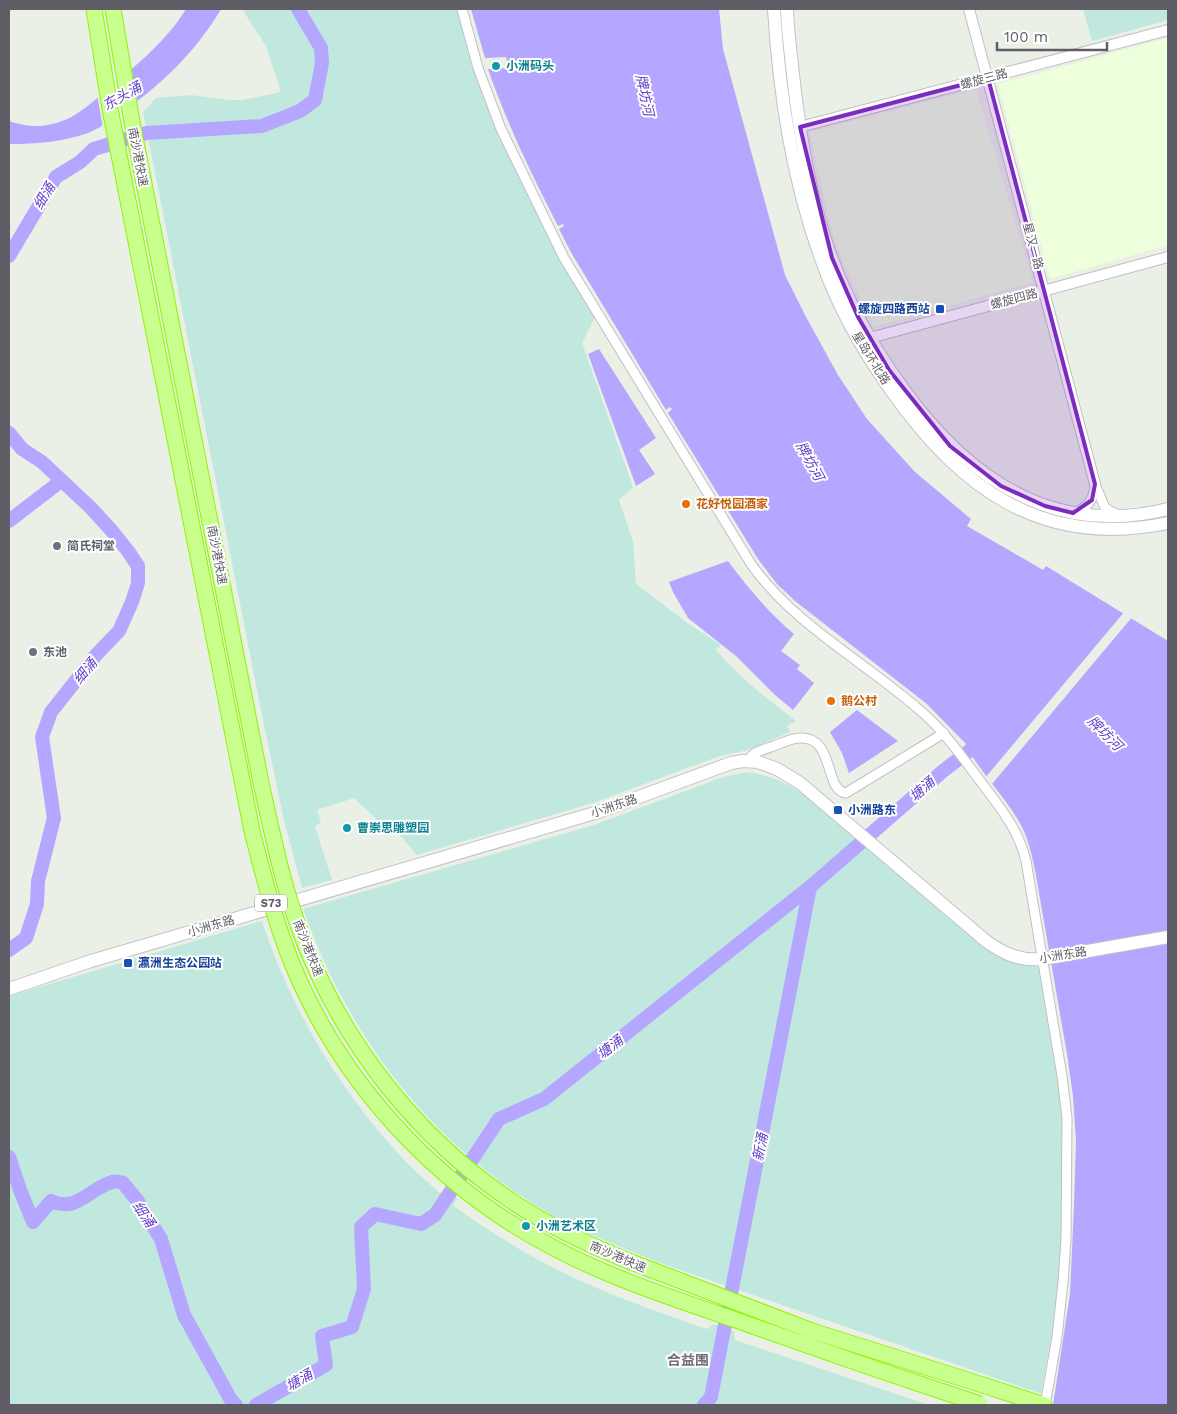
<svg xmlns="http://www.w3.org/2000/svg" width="1177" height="1414" font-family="'Work Sans','Noto Sans SC',sans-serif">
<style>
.commercial{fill:#edffdb}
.green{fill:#c0e8de}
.water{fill:#b5a6ff}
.pier{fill:#eaf0e5}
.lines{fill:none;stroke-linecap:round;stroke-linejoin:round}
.river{stroke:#b5a6ff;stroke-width:14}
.minor-casing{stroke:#c1bfc6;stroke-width:11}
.tertiary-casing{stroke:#c1bfc6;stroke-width:12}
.secondary-casing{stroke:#c5c1ca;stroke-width:14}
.motorway-casing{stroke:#8df500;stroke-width:17}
.minor{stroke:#fff;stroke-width:9}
.tertiary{stroke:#fff;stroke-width:10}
.secondary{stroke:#fff;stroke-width:12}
.motorway{stroke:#c8ff8d;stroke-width:15}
.motorway-bridge-casing{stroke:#8df500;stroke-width:17;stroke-linecap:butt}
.motorway-bridge{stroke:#c8ff8d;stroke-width:15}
.marked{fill:#7b2cbf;fill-opacity:0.2;stroke:#7b2cbf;stroke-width:4;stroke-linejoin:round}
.culture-dot{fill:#0f9aa8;stroke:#fff;stroke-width:2}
.transit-dot{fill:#1a4fb4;stroke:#fff;stroke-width:2}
.food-dot{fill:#e8710a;stroke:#fff;stroke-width:2}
.worship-dot{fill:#6b7280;stroke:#fff;stroke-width:2}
.labels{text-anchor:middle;stroke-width:4;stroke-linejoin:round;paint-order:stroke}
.shield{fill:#fff;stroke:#8f8e94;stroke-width:1}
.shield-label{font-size:11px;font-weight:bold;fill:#5f5d66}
.culture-label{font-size:12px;font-weight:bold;fill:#0d838f;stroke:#fff;text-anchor:start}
.street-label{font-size:12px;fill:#5f5d66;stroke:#fff}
.transit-label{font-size:12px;font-weight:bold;fill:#164399;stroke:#fff;text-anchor:start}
.food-label{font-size:12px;font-weight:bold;fill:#c56008;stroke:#fff;text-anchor:start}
.worship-label{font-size:12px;font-weight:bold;fill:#5b616d;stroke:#fff;text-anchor:start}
.water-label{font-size:14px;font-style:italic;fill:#6442c9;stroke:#fff}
.neighbourhood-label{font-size:14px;font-weight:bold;fill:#706d78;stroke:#fff}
</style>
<rect width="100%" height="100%" fill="#eaf0e5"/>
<g class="commercial">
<path d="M1168 38V245L1050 279 998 84Z"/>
<path d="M976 89 1033 282 874 327 836 246 809 132Z"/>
</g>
<g class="green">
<path d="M242 9H459L476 68 595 317 582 343 633 487 619 500 633 541 636 584 686 622 721 645 716 650C741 679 766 698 796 721L787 726 790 732 748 750 717 757 596 802 417 855 392 826 386 828 354 798 317 810 321 823 315 826 332 880 302 888 284 820 264 725 143 112 156 98 191 95 228 100H243L281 92 266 46Z"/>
<path d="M1083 9H1168V20L1092 41Z"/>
<path d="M748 772C769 775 786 783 803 794L997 956 1019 964 1034 965 1039 969 1057 1074 1063 1119 1062 1229 1060 1269 1055 1315 1041 1393H1039L660 1263C628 1250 595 1237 563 1221 437 1153 351 1043 303 909L594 825 723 777Z"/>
<path d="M262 921C290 1006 336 1085 396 1151 409 1166 425 1180 440 1193L446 1189 458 1199 453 1205 455 1207C502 1241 551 1269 604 1291 634 1304 664 1313 694 1325L708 1329 713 1324 734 1331 735 1340 929 1405H9V996Z"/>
</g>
<g class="water">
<path d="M186 9H221C196 52 159 87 118 115 108 121 99 129 88 133 62 142 36 144 9 144V121C29 128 45 128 65 120 80 114 93 101 106 91 135 66 166 42 186 9Z"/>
<path d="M471 9H719L723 49 785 275 806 317 838 375 867 419 915 472 971 519 967 526 1043 570 1046 566 1168 641V1405H1053L1070 1294 1074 1206 1076 1141 1073 1096 1067 1054 1035 870C1032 856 1029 842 1023 829 1009 801 985 778 969 751L953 758 965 749 966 744 927 704 795 601 777 584 758 559 668 413 672 409 670 407 666 410 572 254 559 229 564 226 563 224 558 226C532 175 507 124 488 69L509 68 506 57 485 58Z"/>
<path d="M599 349 656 438 639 450 655 474 636 486 588 354Z"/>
<path d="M728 561C748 588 769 613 794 634L781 651 800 665 797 669 814 683 793 710 774 694 736 656 688 618 673 592 669 582Z"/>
<path d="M857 710 898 741 849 773 842 753 830 732Z"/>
</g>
<g class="pier">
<path d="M131 66 138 104 103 128 97 94Z"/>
<path d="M1125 611 1133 616 992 784 985 778Z"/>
</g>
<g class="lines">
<g class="river">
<path d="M9 256 56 177 80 162 94 149 146 133 262 126 300 111 315 100 322 63 321 48 298 9"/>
<path d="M9 433 22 449 42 462 91 508 112 531 128 551 138 566V583L132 602 119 631 96 655 51 712 42 737 54 818 38 881 37 904 26 938 9 950"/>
<path d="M9 521 61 481"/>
<path d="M9 1157 20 1190 33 1222 51 1201C77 1213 90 1188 112 1182 115 1181 120 1182 123 1183L137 1200 161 1239 184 1315 231 1400 236 1405"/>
<path d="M256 1405 326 1365 322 1336 352 1327 364 1289 361 1227 375 1214 421 1224 435 1215 499 1119 544 1099 810 887 943 771 982 741"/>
<path d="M704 1405 711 1397 810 887"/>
</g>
<g class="minor-casing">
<g id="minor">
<path d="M462 9 478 68 501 129 564 258 751 564C795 626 867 663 923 713 947 734 964 760 984 786 1002 810 1019 831 1026 861L1062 1076 1067 1118 1066 1240 1063 1282 1057 1337 1045 1405"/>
<path d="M1095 484 1105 508 1118 515"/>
<path d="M1074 513C1087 508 1093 501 1095 486"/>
<path d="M748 761C753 752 761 750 771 747 780 744 791 738 800 738 835 736 824 791 846 793L944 733"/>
</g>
</g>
<g class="tertiary-casing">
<g id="tertiary">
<path d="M969 9 1095 484"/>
<path d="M800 127 1168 30"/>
<path d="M863 341 870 338 1168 257"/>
</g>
</g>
<g class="secondary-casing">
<g id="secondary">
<path d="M774 9C779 91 793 183 822 261 838 307 863 351 891 390 960 489 1043 549 1168 523"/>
<path d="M787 9C788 37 792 64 795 92 801 140 809 190 824 236 841 290 869 342 902 387 967 478 1052 538 1168 509"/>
<path d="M9 989 91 961 598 812 731 763 743 761 758 762 777 769 800 783 986 941C1004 954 1020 961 1042 959L1168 937"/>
</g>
</g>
<g class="motorway-casing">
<path id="motorway" d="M986 1386 1044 1405"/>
</g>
<use href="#minor" class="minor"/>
<use href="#tertiary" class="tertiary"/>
<use href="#secondary" class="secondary"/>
<use href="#motorway" class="motorway"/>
<g class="motorway-bridge-casing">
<g id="motorway-bridge">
<path d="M94 9 110 109 252 831C265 882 278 934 300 982 352 1096 445 1192 556 1249 613 1279 675 1299 736 1320 817 1349 898 1377 980 1404"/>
<path d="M113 9 132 122 261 783C273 837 284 892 305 944 346 1047 418 1138 510 1200 548 1226 589 1245 631 1262L812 1331 986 1386"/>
</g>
</g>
<use href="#motorway-bridge" class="motorway-bridge"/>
</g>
<path class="marked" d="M988 78 1095 484 1092 500 1073 513 1045 506 1001 486 950 446 889 370 858 317 832 258 800 127Z"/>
<g class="culture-dot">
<circle cx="496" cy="66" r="5"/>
<circle cx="347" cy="828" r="5"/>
<circle cx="526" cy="1226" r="5"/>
</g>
<g class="transit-dot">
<rect x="935" y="304" width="10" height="10" rx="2.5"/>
<rect x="833" y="805" width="10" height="10" rx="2.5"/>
<rect x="123" y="958" width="10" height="10" rx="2.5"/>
</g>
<g class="food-dot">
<circle cx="686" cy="504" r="5"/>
<circle cx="831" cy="701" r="5"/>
</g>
<g class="worship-dot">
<circle cx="57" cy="546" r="5"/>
<circle cx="33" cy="652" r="5"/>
</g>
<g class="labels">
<rect class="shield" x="255" y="894.5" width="32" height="17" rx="4"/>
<g class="shield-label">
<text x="271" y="907">S73</text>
</g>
<g class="culture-label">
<text x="506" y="70">小洲码头</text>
<text x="357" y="832">曹崇思雕塑园</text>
<text x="536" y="1230">小洲艺术区</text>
</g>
<g class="street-label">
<text transform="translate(984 79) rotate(-15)" y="4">螺旋三路</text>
<text transform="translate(138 157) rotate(79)" y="4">南沙港快速</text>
<text transform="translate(1033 246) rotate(75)" y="4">星汉一路</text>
<text transform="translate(1014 299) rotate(-15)" y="4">螺旋四路</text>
<text transform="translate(871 358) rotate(58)" y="4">星岛环北路</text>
<text transform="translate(217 555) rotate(79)" y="4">南沙港快速</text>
<text transform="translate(614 806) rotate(-19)" y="4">小洲东路</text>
<text transform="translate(211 926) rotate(-16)" y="4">小洲东路</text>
<text transform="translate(308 948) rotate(68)" y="4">南沙港快速</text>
<text transform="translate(1063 955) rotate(-9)" y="4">小洲东路</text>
<text transform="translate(618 1257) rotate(23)" y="4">南沙港快速</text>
</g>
<g class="transit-label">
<text x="930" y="313" text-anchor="end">螺旋四路西站</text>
<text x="848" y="814">小洲路东</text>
<text x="138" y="967">瀛洲生态公园站</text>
</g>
<g class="food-label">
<text x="696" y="508">花好悦园酒家</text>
<text x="841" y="705">鹅公村</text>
</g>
<g class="worship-label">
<text x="67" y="550">简氏祠堂</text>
<text x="43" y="656">东池</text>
</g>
<g class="water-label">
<text transform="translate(645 95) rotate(78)" y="5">牌坊河</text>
<text transform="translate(122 96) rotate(-30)" y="5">东头涌</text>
<text transform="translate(44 196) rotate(-59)" y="5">细涌</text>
<text transform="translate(810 461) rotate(61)" y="5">牌坊河</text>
<text transform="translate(85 671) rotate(-50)" y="5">细涌</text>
<text transform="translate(1105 733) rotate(45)" y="5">牌坊河</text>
<text transform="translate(922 789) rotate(-41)" y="5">塘涌</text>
<text transform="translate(610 1047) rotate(-38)" y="5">塘涌</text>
<text transform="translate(760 1147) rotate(-79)" y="5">新涌</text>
<text transform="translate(144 1214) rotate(56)" y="5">细涌</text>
<text transform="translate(299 1380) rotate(-30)" y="5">塘涌</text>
</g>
<g class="neighbourhood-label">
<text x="688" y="1365">合益围</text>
</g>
</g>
<rect width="1177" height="1414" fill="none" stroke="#5f5d66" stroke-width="20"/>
<path d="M997 42v8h110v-8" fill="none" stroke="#5f5d66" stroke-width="2.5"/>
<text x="1004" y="42" font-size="15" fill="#5f5d66" stroke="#ffffff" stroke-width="4" paint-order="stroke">100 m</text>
</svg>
